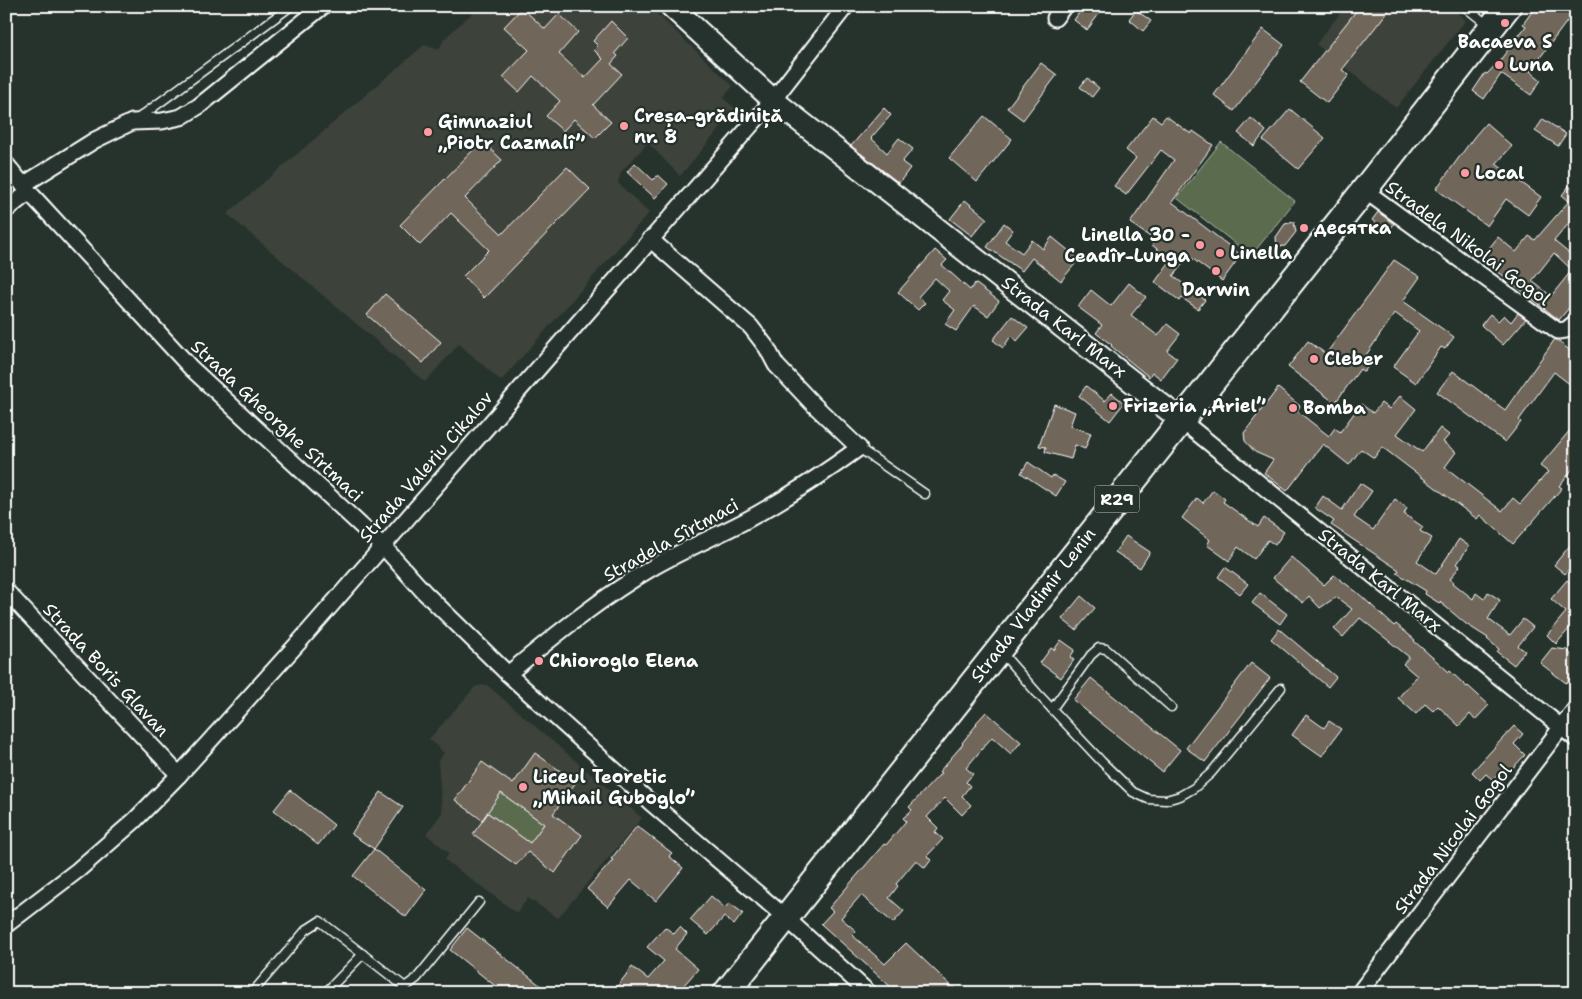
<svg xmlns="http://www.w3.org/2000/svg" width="1582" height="999" font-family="'Shantell Sans',sans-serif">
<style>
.built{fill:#3c423a}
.green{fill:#5a6c4e;stroke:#acb6a6}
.building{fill:#71665a;stroke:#fff;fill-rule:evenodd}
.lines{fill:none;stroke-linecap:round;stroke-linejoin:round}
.lane-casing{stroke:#fff;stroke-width:11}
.street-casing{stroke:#fff;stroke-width:19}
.secondary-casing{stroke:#fff;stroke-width:25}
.primary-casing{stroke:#fff;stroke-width:29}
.lane{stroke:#26332d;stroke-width:8}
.street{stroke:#26332d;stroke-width:15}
.secondary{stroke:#26332d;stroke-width:21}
.primary{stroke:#26332d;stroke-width:25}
.poi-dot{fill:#ff9aa2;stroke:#26332d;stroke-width:2}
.labels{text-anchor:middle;stroke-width:4.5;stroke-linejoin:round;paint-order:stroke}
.shield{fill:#26332d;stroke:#bec2c0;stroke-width:1}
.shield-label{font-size:16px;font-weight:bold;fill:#fff}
.poi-label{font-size:18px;font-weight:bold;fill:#fff;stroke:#26332d;text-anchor:start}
.street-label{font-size:18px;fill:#fff;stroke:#26332d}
</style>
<rect width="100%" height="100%" fill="#26332d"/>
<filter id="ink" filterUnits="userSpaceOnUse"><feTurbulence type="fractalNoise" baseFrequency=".02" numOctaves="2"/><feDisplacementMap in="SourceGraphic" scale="10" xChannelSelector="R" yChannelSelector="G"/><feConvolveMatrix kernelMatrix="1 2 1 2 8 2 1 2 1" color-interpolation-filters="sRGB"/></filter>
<g filter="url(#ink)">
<g class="built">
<path d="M480 6H649L733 86 723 98 736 109 680 176 648 143 621 172 618 183 649 213 501 381 459 344 425 382 227 214 424 45 439 50 444 39Z"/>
<path d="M1346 6H1449L1466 20 1396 108 1316 44Z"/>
<path d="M487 685 642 818 558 918 528 898 517 913 445 860 449 853 426 834 442 813 438 761 444 753 429 739 476 686Z"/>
</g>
<g class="green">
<path d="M1221 142 1295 201 1251 256 1177 198Z"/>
<path d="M501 793 544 824 530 843 487 812Z"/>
</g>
<g class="building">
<path d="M1084 6H1089L1099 14 1087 30 1074 20Z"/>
<path d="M1360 6H1392L1342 70 1349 75 1327 103 1300 82Z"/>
<path d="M1536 6H1576V14L1570 21 1568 20 1530 71 1541 80 1531 95 1501 74 1484 99 1473 91 1485 73 1487 74 1501 59 1526 26 1523 24Z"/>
<path d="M522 8 545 29 559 14 578 32 559 54 585 78 603 59 594 50 598 46 593 41 611 21 628 38 615 53 618 56 611 64 622 74 593 105 611 122 595 138 574 119 563 131 546 116 560 101 533 76 519 92 503 77 529 50 504 27Z"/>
<path d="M1136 10 1151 21 1143 31 1129 19Z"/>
<path d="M1263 29 1284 45 1234 111 1214 95Z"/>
<path d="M1041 63 1057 75 1023 120 1007 108Z"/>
<path d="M1087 78 1099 88 1092 97 1080 87Z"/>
<path d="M884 108 891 115 871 138 887 153 899 138 913 149 902 162 910 168 899 183 851 146Z"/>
<path d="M1290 109 1325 138 1298 169 1263 140Z"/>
<path d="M984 116 1012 139 977 182 949 158Z"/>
<path d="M1153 116 1161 122 1166 116 1191 134 1193 131 1213 145 1172 202 1241 255 1222 281 1189 256 1173 276 1205 300 1198 309 1182 298 1180 301 1155 282 1171 260 1152 245 1156 241 1130 223 1174 160 1161 150 1126 195 1114 186 1136 158 1126 150Z"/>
<path d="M1251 118 1266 131 1254 146 1238 133Z"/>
<path d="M1543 119 1566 134 1558 146 1535 131Z"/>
<path d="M1486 123 1512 146 1496 164 1541 197 1528 215 1506 199 1487 226 1436 189 1474 137Z"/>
<path d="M482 141 502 160 465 198 502 234 567 167 590 189 484 298 463 276 489 250 451 213 420 245 400 225Z"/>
<path d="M635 163 653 180 658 175 668 184 655 198 627 172Z"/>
<path d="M1569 186 1576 192V215L1554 241 1576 259V299L1559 320 1481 258 1498 237 1516 252 1529 236 1535 240 1569 201 1562 195ZM1554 253 1572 270 1551 296 1532 281Z"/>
<path d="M965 200 987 218 972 236 950 219Z"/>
<path d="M1378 212 1394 224 1388 233 1372 220Z"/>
<path d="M1294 222 1296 232 1285 246 1277 247 1276 237 1285 224Z"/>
<path d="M1004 223 1013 230 1005 241 1022 253 1032 240 1043 249 1052 237 1079 259 1061 281 1032 258 1022 271 987 247Z"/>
<path d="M935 250 947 260 942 265 970 290 975 283 999 301 988 316 974 306 956 331 945 324 955 310 942 300 949 291 935 278 918 297 925 303 918 310 898 292Z"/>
<path d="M1394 260 1420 277 1403 301 1454 337 1445 349 1441 347 1416 383 1393 367 1419 331 1395 313 1364 358 1371 362 1364 372 1360 369 1335 403 1288 367 1308 341 1326 354Z"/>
<path d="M1129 283 1146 297 1131 315 1158 336 1167 324 1180 334 1167 351 1177 358 1161 379 1152 372 1149 377 1111 346 1112 345 1096 333 1102 325 1078 307 1091 290 1111 306Z"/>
<path d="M385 294 441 342 423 363 367 315Z"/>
<path d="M1518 313 1526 319 1503 345 1481 325 1490 314 1498 321 1504 315 1511 322Z"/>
<path d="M1012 316 1028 328 1017 341 1011 336 1003 348 993 340Z"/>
<path d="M1555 339 1576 355V389L1554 372 1519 420 1521 422 1505 442 1437 392 1453 371 1505 410Z"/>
<path d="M1086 386 1105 401 1112 393 1124 403 1110 421 1079 396Z"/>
<path d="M1278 388 1300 406 1297 411 1329 436 1335 428 1340 432 1361 404 1373 413 1381 403 1389 409 1400 396 1416 409 1397 434 1422 452 1440 428 1449 435 1443 442 1456 452 1445 467 1502 511 1513 498 1520 504 1548 472 1540 466 1576 423V465L1559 486 1562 488 1513 544 1480 515 1477 519 1382 447 1374 458 1361 449 1349 465 1323 444 1287 491 1264 473 1273 460 1255 452 1245 441 1244 433Z"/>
<path d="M1054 404 1075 412 1070 426 1091 433 1085 449 1075 445 1071 459 1045 452 1046 447 1039 446Z"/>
<path d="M1028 462 1051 478 1053 475 1065 482 1056 496 1021 473Z"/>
<path d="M1360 483 1372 491 1354 517 1373 530 1395 499 1407 508 1404 514 1423 527 1420 531 1432 538 1417 561 1436 574 1459 539 1469 546 1457 564 1460 566 1450 579 1454 582 1453 583 1473 599 1476 593 1484 599 1488 592 1500 600 1488 619 1510 635 1523 619 1533 627 1518 646 1525 651 1514 665 1497 652 1499 649 1487 639 1488 638 1466 624 1440 602 1439 603 1425 594 1426 591 1397 573 1399 570 1331 525 1334 521 1315 508 1323 496 1342 510Z"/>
<path d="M1213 490 1225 499 1223 502 1258 527 1264 518 1284 532 1275 545 1268 540 1254 559 1238 547 1229 561 1207 545 1210 540 1182 518 1197 498 1203 503Z"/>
<path d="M1126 536 1150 552 1140 568 1115 552Z"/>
<path d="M1576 538V560L1565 574 1554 565Z"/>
<path d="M1291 557 1324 585 1334 575 1358 593 1394 626 1396 624 1415 640 1414 641 1449 672 1450 671 1467 687 1468 686 1489 705 1475 720 1470 714 1459 726 1438 706 1433 711 1425 704 1416 714 1398 698 1417 676 1403 664 1409 657 1360 618 1343 637 1334 629 1352 609 1336 597 1320 608 1309 596 1303 603 1273 578Z"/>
<path d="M1225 567 1248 584 1240 594 1218 577Z"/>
<path d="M1567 580 1576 588V621L1556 644 1547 635 1566 612 1551 599Z"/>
<path d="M1260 593 1287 614 1280 624 1252 603Z"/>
<path d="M1081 596 1095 608 1076 630 1062 619Z"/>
<path d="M1279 629 1336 677 1328 687 1271 639Z"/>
<path d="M1061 640 1075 650 1070 657 1074 660 1061 678 1040 663 1051 648 1054 650Z"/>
<path d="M1552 648 1567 650 1576 660V671L1566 683 1540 663Z"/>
<path d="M1251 663 1270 678 1205 762 1186 748Z"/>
<path d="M1091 678 1180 750 1162 772 1073 700Z"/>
<path d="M986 712 1021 742 1011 754 992 737 966 768 973 774 966 782 970 786 962 796 971 805 962 815 945 798 927 817 938 828 935 832 943 839 927 856 931 860 925 868 916 860 896 884 898 886 889 898 904 911 893 923 861 895 841 918 856 931 852 935 885 964 906 943 959 993H901L894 986 892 988 821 924 833 911 829 908 884 844 886 845 906 821 903 818 912 810 909 807 941 773 939 772 963 744 962 743 977 724 976 723Z"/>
<path d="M1306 715 1324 728 1329 721 1341 729 1322 756 1292 735Z"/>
<path d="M1514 726 1523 734 1514 744 1525 755 1509 772 1504 767 1493 780 1486 774 1480 780 1472 772Z"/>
<path d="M535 753 576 782 553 814 582 835 555 873 528 852 516 865 473 834 488 813 530 843 544 824 501 793 482 820 455 800 482 762 513 784Z"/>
<path d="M290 790 334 825 318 845 274 810Z"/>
<path d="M381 792 403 807 374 849 351 834Z"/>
<path d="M637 826 672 853 669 856 683 868 656 901 631 880 608 907 587 889 613 860 611 859Z"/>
<path d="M374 849 426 890 406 917 353 876Z"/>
<path d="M711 896 725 908 729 903 743 913 734 925 724 917 708 935 690 920Z"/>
<path d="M665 927 674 934 680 927 687 934 675 949 698 969 677 993H623L616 988 632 967 648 979 664 961 647 947Z"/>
<path d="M467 928 550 993H504L450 950Z"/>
</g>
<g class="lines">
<g class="lane-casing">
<g id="lane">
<path d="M1464 6 1488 25"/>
<path d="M136 120 291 6"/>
<path d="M859 448 925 494"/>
<path d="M1001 652 1037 693 1102 762 1133 792 1148 799 1166 800 1180 796 1194 788 1211 773 1281 688"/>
<path d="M1052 709 1091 655 1099 648 1106 649 1171 707"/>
<path d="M252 993 306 930 320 921 405 987"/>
<path d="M325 993 363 954"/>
<path d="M400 993 405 987 417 978 479 902"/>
</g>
</g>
<g class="street-casing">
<g id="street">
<path d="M1055 18 1064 6"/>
<path d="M6 164 29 192 191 368 383 546 424 592 508 674 650 802 785 917 869 993"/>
<path d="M23 185 95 140 132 122 162 121 181 117 199 106 323 6"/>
<path d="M1364 190 1558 331 1566 330 1576 322"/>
<path d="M6 210 29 192"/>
<path d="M1181 420 1576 739"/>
<path d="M6 591 179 775"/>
<path d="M508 674C555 635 602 597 655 566 683 550 714 537 743 522 784 500 822 475 859 448L812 403 776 365 767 348 751 327 650 239"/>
<path d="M6 925 78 870 134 821 179 775 300 641 773 100 846 6"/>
<path d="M1359 993 1576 708"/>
</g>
</g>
<g class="secondary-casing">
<path id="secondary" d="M671 6 773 100 1181 420"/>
</g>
<g class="primary-casing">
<path id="primary" d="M726 993 1351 207 1508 6"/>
</g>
<use href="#lane" class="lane"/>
<use href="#street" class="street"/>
<use href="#secondary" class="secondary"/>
<use href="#primary" class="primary"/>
</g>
</g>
<g class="poi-dot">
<circle cx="1505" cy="23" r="5"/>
<circle cx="1499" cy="65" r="5"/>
<circle cx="624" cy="126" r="5"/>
<circle cx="428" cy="132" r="5"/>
<circle cx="1465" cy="173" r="5"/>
<circle cx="1304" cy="228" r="5"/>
<circle cx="1200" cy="245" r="5"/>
<circle cx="1220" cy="253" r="5"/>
<circle cx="1216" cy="271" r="5"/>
<circle cx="1314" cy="359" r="5"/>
<circle cx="1113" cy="406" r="5"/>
<circle cx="1293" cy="408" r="5"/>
<circle cx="539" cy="661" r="5"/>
<circle cx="523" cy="787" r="5"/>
</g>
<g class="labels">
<rect class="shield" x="1094.5" y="485.5" width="45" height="27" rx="4"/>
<g class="shield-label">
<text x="1117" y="505">R29</text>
</g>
<g class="poi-label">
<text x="1505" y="48" text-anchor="middle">Bacaeva S</text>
<text x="1509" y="71">Luna</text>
<text x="634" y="122">Creșa-grădiniță<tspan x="634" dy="21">nr. 8</tspan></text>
<text x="438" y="128">Gimnaziul<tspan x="438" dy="21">„Piotr Cazmalî”</tspan></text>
<text x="1475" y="179">Local</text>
<text x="1314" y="234">десятка</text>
<text x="1190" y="241" text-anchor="end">Linella 30 -<tspan x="1190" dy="21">Ceadîr-Lunga</tspan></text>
<text x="1230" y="259">Linella</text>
<text x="1216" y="296" text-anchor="middle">Darwin</text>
<text x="1324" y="365">Cleber</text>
<text x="1123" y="412">Frizeria „Ariel”</text>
<text x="1303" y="414">Bomba</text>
<text x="549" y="667">Chioroglo Elena</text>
<text x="533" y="783">Liceul Teoretic<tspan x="533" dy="21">„Mihail Guboglo”</tspan></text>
</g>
<g class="street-label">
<text transform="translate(1468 243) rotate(36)" y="6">Stradela Nikolai Gogol</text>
<text transform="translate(1064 327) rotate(38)" y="6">Strada Karl Marx</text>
<text transform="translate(277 421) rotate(43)" y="6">Strada Gheorghe Sîrtmaci</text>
<text transform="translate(426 467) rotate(-49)" y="6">Strada Valeriu Cikalov</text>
<text transform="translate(671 540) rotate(-29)" y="6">Stradela Sîrtmaci</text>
<text transform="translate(1380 580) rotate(39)" y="6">Strada Karl Marx</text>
<text transform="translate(1033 605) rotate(-52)" y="6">Strada Vladimir Lenin</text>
<text transform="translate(106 670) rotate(47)" y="6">Strada Boris Glavan</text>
<text transform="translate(1453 839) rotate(-53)" y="6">Strada Nicolai Gogol</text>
</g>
</g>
<rect width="1582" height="999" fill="none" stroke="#26332d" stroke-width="25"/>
<rect x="12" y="12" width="1557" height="974" fill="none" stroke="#fff" stroke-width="2" filter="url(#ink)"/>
</svg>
